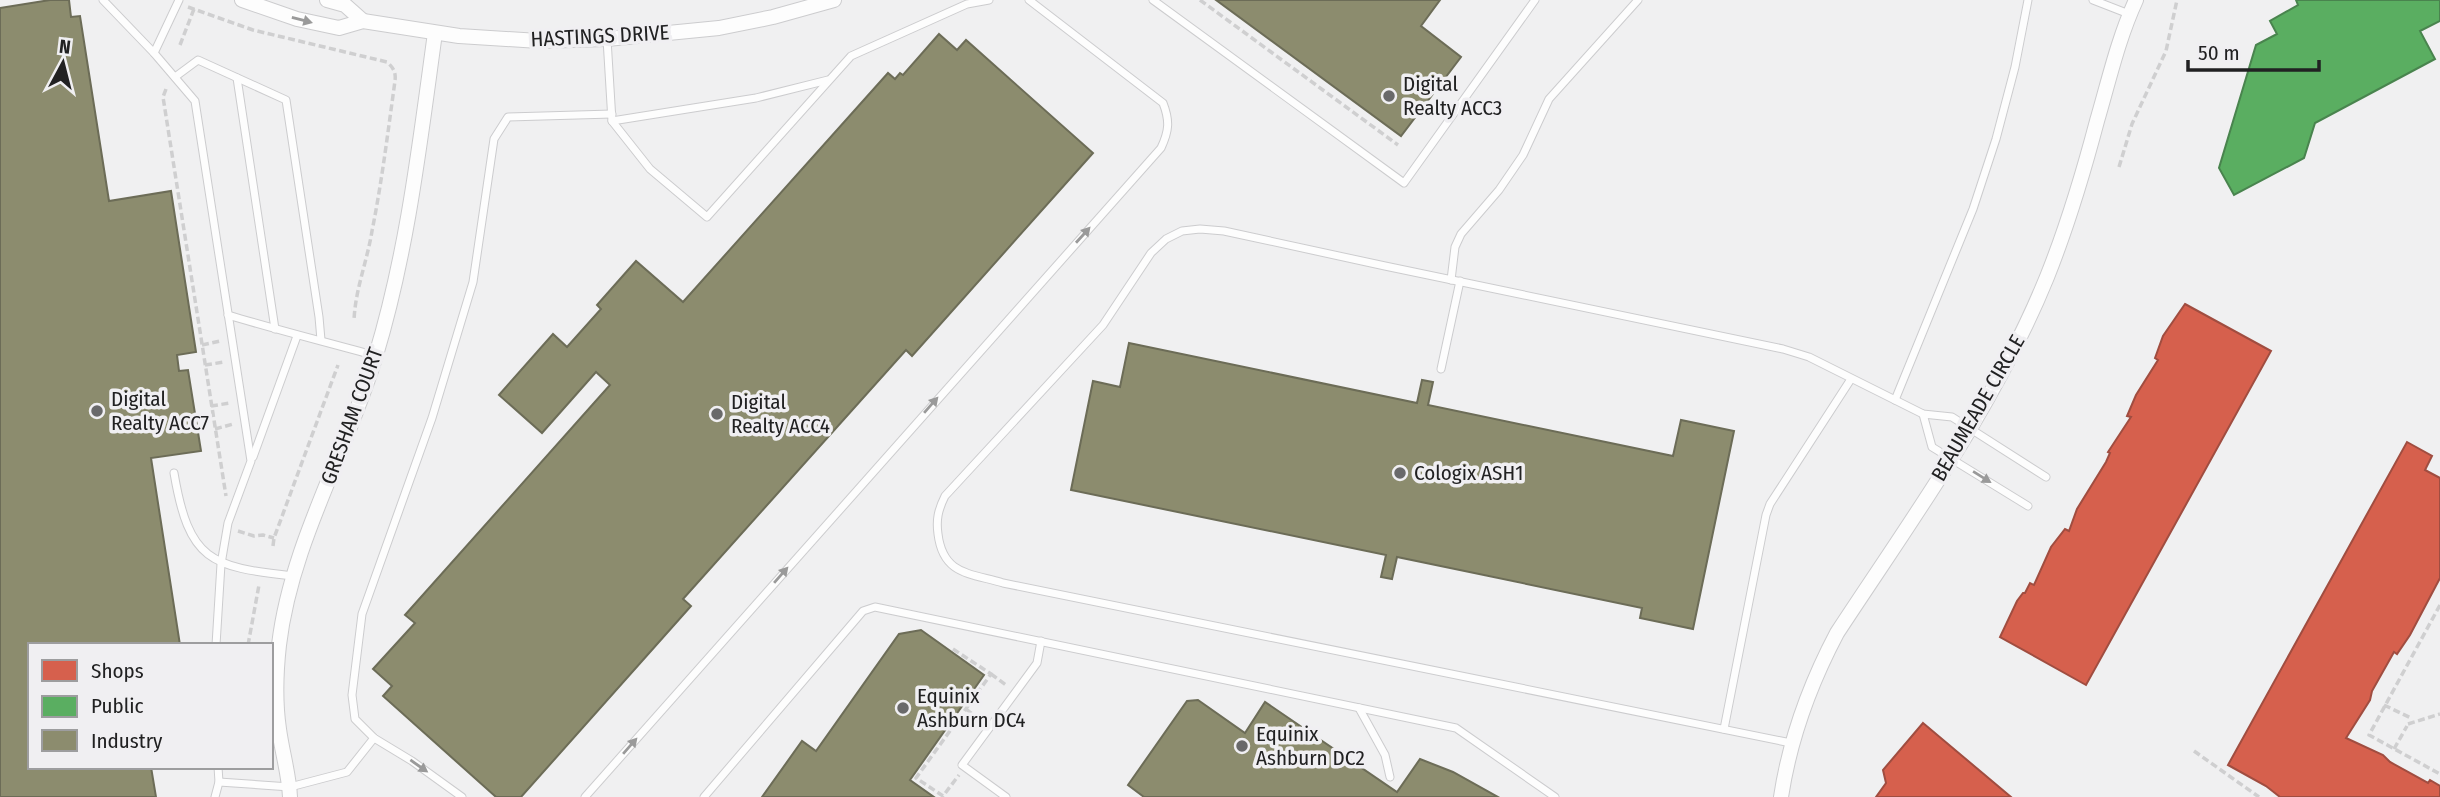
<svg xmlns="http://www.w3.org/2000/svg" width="2440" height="797" font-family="'Fira Sans Condensed',sans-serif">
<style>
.shops{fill:#d6604d;stroke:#a04d40;stroke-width:2}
.public{fill:#5aae61;stroke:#49844e;stroke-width:2}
.industry{fill:#8c8c6e;stroke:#6c6c57;stroke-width:2}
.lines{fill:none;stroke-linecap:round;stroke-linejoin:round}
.lane-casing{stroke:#ccccce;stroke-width:9}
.street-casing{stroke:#ccccce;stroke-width:16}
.path{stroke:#cfcfd0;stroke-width:3.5;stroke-dasharray:7 3.5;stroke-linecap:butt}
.lane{stroke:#fdfdfd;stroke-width:7}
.street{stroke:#fdfdfd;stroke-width:14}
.oneway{fill:#9a9a9a}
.poi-dot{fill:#69696a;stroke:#f0eff2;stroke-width:2.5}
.labels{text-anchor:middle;stroke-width:7;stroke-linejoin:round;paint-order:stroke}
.street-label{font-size:21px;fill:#212122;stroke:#f0eff2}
.poi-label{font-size:21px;fill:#212122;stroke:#f0eff2;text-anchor:start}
</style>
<rect width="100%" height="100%" fill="#f0f0f1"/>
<g class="shops">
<path d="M2185 304 2271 351 2086 685 2000 637 2017 601 2023 593H2025L2030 583 2034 585 2051 547 2065 529 2069 531 2077 509 2106 462 2110 453 2108 452 2131 417 2127 416 2136 395 2158 360 2155 358 2163 336Z"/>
<path d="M2407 442 2432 456 2425 470 2440 478V578L2410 635 2397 654 2394 652 2372 691 2370 700 2346 738 2383 755 2390 762 2428 783 2430 780 2440 786V797H2280L2266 786 2228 765Z"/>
<path d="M1923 723 2011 797H1876L1886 783 1883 770Z"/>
</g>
<path class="public" d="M2296 0H2440V21L2420 31 2435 59 2315 123 2304 158 2234 195 2219 168 2256 45 2277 34 2270 21 2298 5Z"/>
<g class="industry">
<path d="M50 0H69L71 17 80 16 109 201 171 191 196 352 177 355 179 371 188 370 201 451 151 458 180 645H30V767H151L156 797H0V8Z"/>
<path d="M1216 0H1440L1421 26 1461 57 1401 136Z"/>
<path d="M939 34 957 50 966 40 1093 153 912 356 906 350 683 599 691 606 521 797H496L383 696 392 686 373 669 415 623 405 615 610 385 596 372 542 433 499 395 553 334 567 347 601 309 597 305 636 261 683 302 888 73 895 79 900 73 903 75Z"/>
<path d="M1129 343 1417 403 1422 380 1433 382 1428 405 1673 456 1681 420 1734 431 1693 629 1640 618 1642 608 1397 557 1392 579 1381 577 1386 555 1071 490 1093 381 1120 387Z"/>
<path d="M921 630 984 675 910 780 934 797H762L802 741 816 751 899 634Z"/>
<path d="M1198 700 1245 733 1265 702 1397 792 1420 759 1453 772 1498 797H1144L1128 785 1187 701Z"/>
</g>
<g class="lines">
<g class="lane-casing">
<g id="lane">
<path d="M103 0 154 53 195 101 251 461 228 523 221 564 216 645"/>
<path d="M1153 0 1404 183 1535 0"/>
<path d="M2093 0 2129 14"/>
<path d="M607 39 612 121 650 169 707 217 851 56 967 4 989 0"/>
<path d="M154 53 179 0"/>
<path d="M175 77 198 60 286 100 319 317 321 340"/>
<path d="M237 78 275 329"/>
<path d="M612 121 756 98 828 80"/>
<path d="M1451 280 1455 247 1461 234 1499 190 1523 155 1549 99 1638 0"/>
<path d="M228 315C277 330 326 342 376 356"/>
<path d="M1441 369 1460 281"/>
<path d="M1895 400 1973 209 1996 139 2015 67 2028 0"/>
<path d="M1923 414 1932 447 2028 506"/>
<path d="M253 457 297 336"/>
<path d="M174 473C189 561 210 567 293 576"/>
<path d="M1359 708 1385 755 1390 777"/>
<path d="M1724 729 1766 515 1770 504 1851 379"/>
<path d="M1791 743 1003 583C970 573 943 575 938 534 936 520 938 510 945 496L1103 325 1151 253 1166 239 1182 231 1200 229 1224 231 1385 266 1783 349 1809 357 1923 414 1952 417 2046 477"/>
<path d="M219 782 290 787 347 772 374 738"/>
<path d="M215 797 219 782 218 767"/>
<path d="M462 797 412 761 374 738 355 719 352 695 362 614 432 418 473 282 494 139 508 117 612 114"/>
<path d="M585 797 1161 148C1169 131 1170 121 1163 103L1029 0"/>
<path d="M704 797 863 611 875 607 1456 728 1555 797"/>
<path d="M1006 797 962 765 1037 663 1041 641"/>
</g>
</g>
<g class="street-casing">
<g id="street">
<path d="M242 0 297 19 339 28 363 21 459 36 539 41 607 39 719 28 773 17 834 0"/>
<path d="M327 0 345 5 363 21"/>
<path d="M290 797C289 774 282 752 279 729 275 702 276 672 279 645 291 543 347 452 376 355 408 249 420 141 435 33"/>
<path d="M1781 797C1790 738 1809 686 1837 633 1913 517 1994 407 2047 277 2067 227 2083 174 2097 121 2109 80 2118 39 2136 0"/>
</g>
</g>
<g class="path">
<path d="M1200 0 1398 145"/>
<path d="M188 7 253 30 387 62C394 68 396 73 395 81 388 131 382 181 372 231 367 262 355 290 354 321"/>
<path d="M180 45 194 9"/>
<path d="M166 89 163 97 226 496"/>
<path d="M2119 167 2132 124 2166 51 2177 0"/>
<path d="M202 345 220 341"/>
<path d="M205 365 224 362"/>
<path d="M211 406 230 403"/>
<path d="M215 429 233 424"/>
<path d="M238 531 254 536 263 535 274 538"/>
<path d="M273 546 274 538 338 365"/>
<path d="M2440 605 2369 735 2440 774"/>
<path d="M248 645 259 585"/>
<path d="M953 649 991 674 916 778 943 796 959 775"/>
<path d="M991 674 1006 685"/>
<path d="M2384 705 2411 718"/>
<path d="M966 709 981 721"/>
<path d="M2408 724 2440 714"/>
<path d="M2394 749 2407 726"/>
<path d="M2194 751 2259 797"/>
<path d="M254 767V768"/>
</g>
<use href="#lane" class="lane"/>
<use href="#street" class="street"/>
</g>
<defs><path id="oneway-solid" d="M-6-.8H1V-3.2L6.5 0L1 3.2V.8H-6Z" transform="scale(1.75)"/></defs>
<g class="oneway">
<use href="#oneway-solid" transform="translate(302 20) rotate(15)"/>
<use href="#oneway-solid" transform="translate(1083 235) rotate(-48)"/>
<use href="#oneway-solid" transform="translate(931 405) rotate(-49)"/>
<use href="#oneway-solid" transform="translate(1982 477) rotate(32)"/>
<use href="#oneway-solid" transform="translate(781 575) rotate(-49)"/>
<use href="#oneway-solid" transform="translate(630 746) rotate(-49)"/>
<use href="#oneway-solid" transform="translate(419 766) rotate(35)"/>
</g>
<g class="poi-dot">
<circle cx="1389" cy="96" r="7"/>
<circle cx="97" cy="411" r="7"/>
<circle cx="717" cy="414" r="7"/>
<circle cx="1400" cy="473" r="7"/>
<circle cx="903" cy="708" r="7"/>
<circle cx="1242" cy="746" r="7"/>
</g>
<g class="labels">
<g class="street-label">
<text transform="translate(600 36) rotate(-3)" y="7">HASTINGS DRIVE</text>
<text transform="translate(1978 408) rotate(-60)" y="7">BEAUMEADE CIRCLE</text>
<text transform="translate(352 416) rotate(-70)" y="7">GRESHAM COURT</text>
</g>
<g class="poi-label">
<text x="1403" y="91">Digital<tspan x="1403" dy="24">Realty ACC3</tspan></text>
<text x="111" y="406">Digital<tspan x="111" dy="24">Realty ACC7</tspan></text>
<text x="731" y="409">Digital<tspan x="731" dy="24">Realty ACC4</tspan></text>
<text x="1414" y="480">Cologix ASH1</text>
<text x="917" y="703">Equinix<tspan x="917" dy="24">Ashburn DC4</tspan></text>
<text x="1256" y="741">Equinix<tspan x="1256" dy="24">Ashburn DC2</tspan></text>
</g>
</g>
<rect x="28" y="643" width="245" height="126" fill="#f0eff2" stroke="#9d9d9f" stroke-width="2"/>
<rect x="42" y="660" width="35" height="21" fill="#d6604d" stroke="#9d9d9f" stroke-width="2"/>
<text x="91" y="678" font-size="21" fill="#212122">Shops</text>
<rect x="42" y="696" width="35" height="21" fill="#5aae61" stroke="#9d9d9f" stroke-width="2"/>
<text x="91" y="713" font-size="21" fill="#212122">Public</text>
<rect x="42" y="730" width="35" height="21" fill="#8c8c6e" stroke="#9d9d9f" stroke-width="2"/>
<text x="91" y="748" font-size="21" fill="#212122">Industry</text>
<g transform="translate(63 63) rotate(7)" stroke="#f0eff2" stroke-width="5" paint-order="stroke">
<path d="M0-5L12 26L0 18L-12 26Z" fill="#212122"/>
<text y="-10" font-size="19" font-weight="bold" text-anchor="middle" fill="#212122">N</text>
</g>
<path d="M2188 60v10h131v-10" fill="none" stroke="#212122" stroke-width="3.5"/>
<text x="2198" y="60" font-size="21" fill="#212122" stroke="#f0eff2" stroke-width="5" paint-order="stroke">50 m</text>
</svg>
